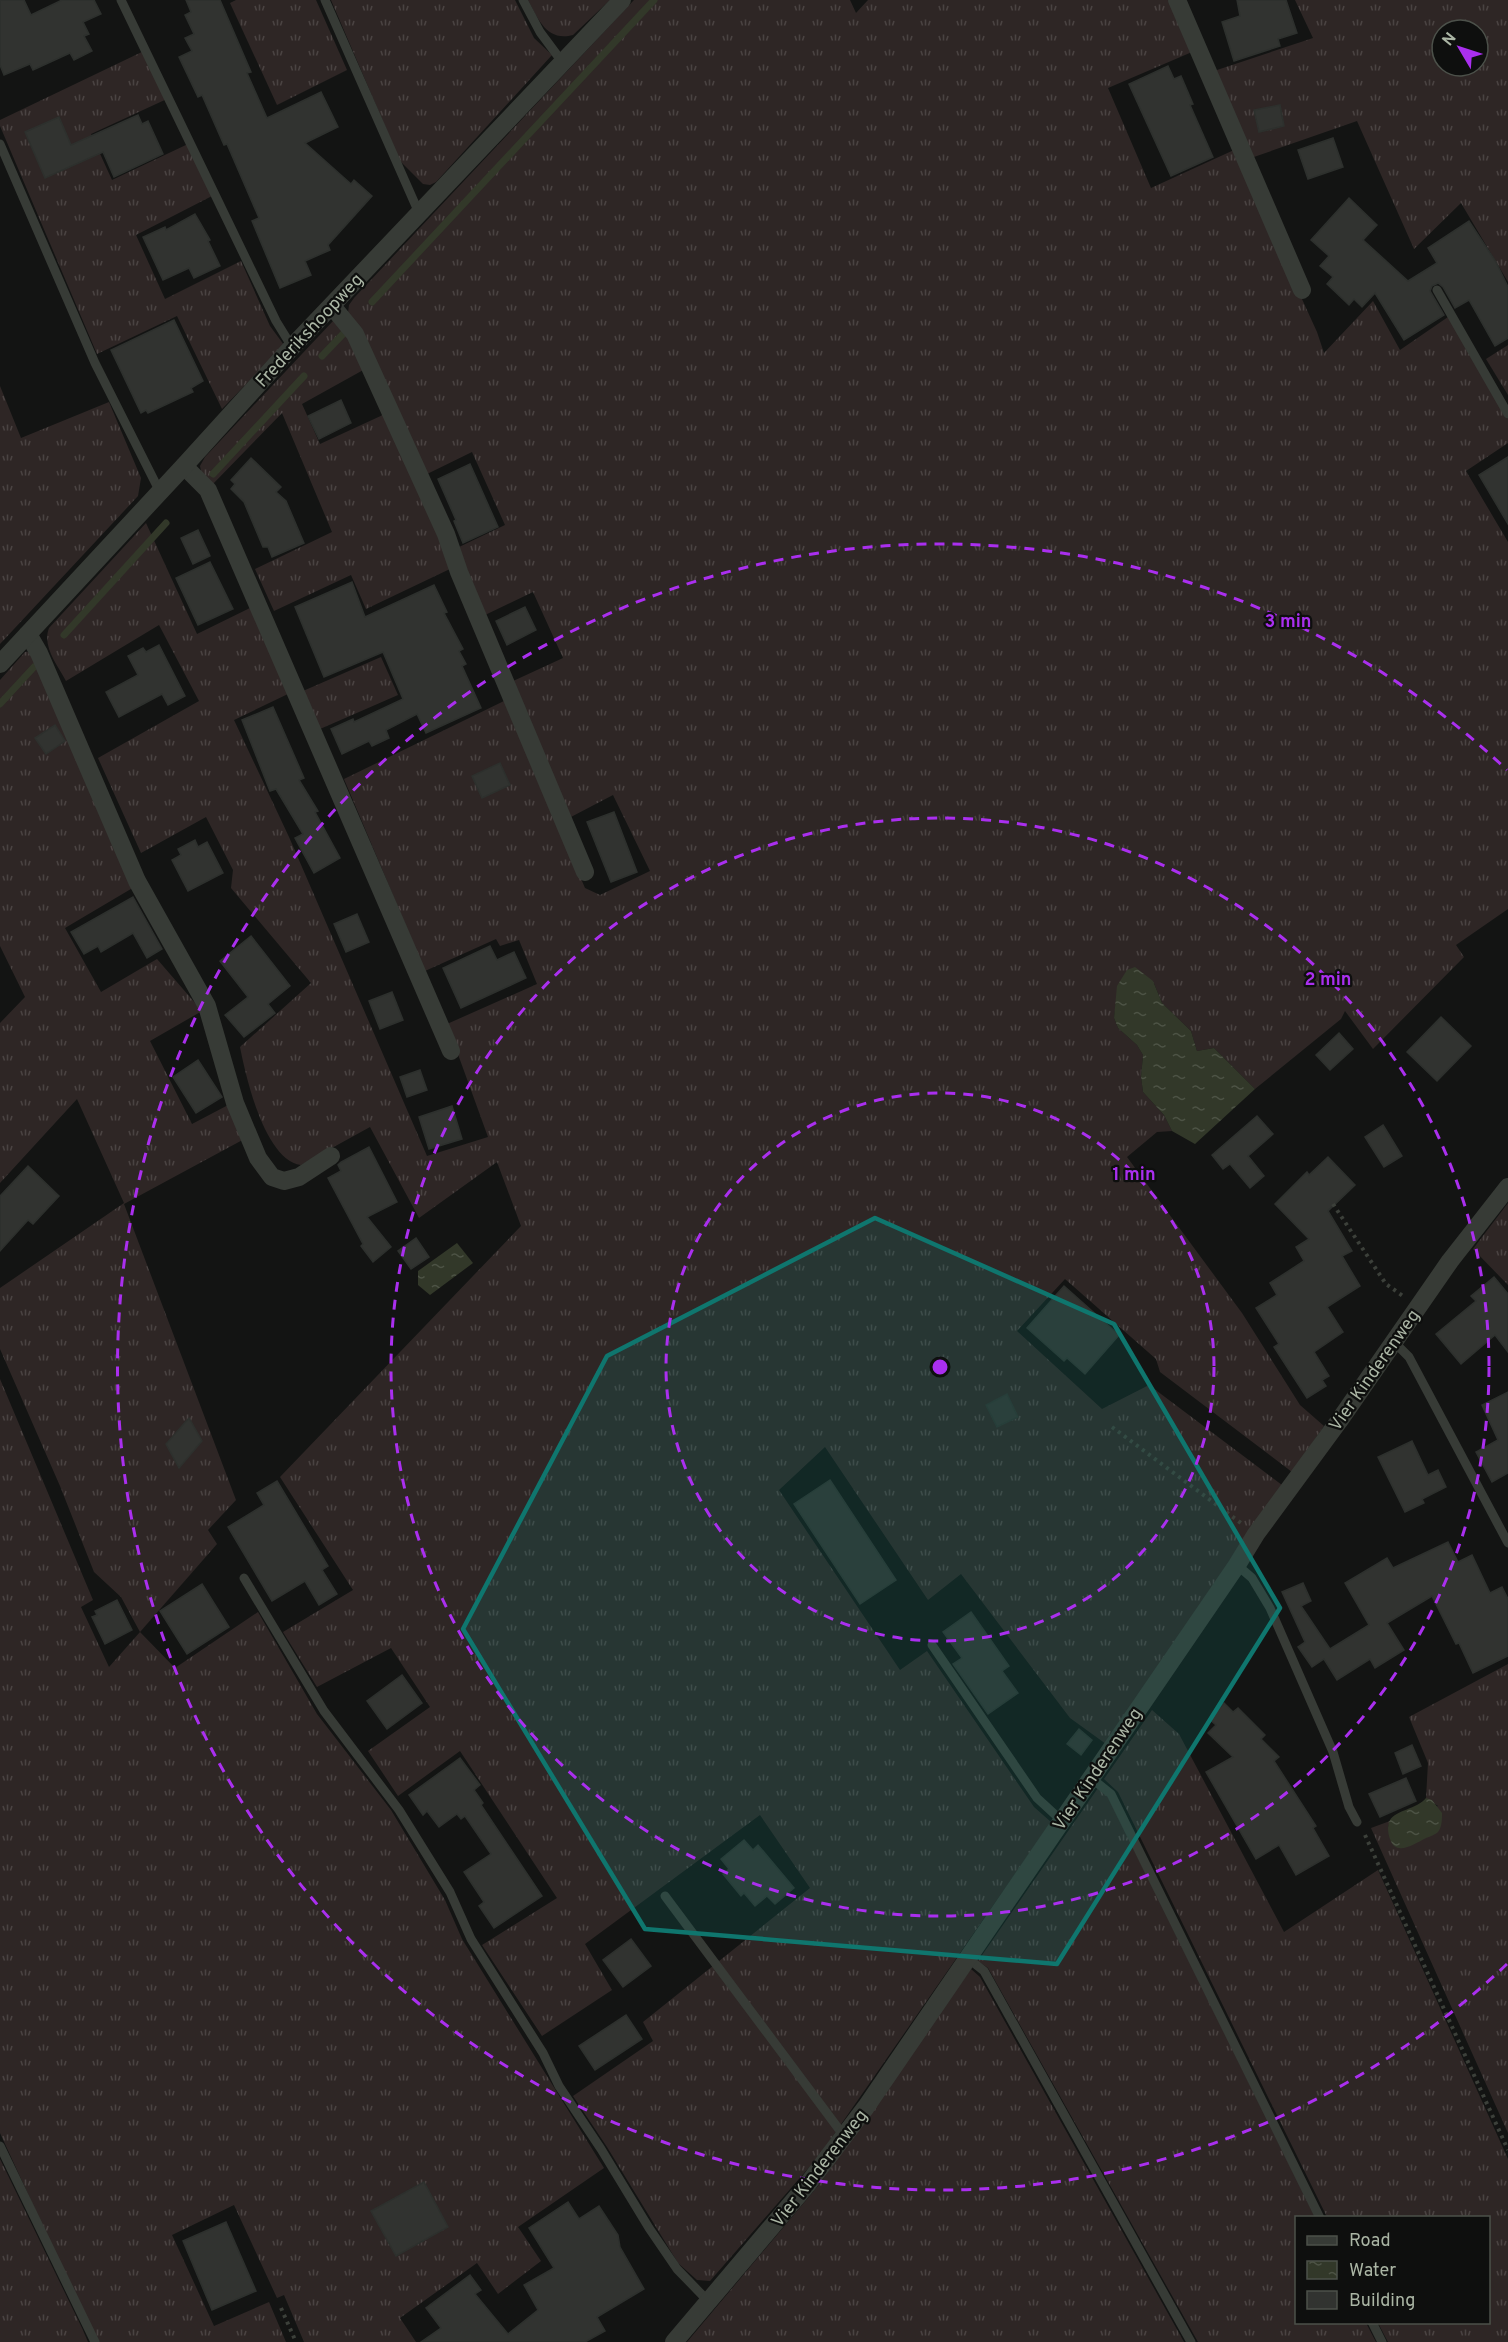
<svg xmlns="http://www.w3.org/2000/svg" width="1508" height="2342" font-family="Overpass,sans-serif">
<style>
.grass{fill:url(#grass-tufts);fill-rule:evenodd}
.water{fill:url(#water-ripples)}
.lines{fill:none;stroke-linecap:round;stroke-linejoin:round}
.stream{stroke:#323829;stroke-width:7}
.building{fill:#313330;stroke:#2d302d;stroke-width:1.5}
.path{stroke:#3c403a;stroke-width:4;stroke-dasharray:3 4.5;stroke-linecap:butt}
.lane{stroke:#373b36;stroke-width:9}
.street{stroke:#373b36;stroke-width:18}
.marked{fill:#0f766e;fill-opacity:0.2;stroke:#0f766e;stroke-width:4.5;stroke-linejoin:round}
.ring{fill:none;stroke:#aa2fef;stroke-width:3;stroke-dasharray:10 8}
.labels{text-anchor:middle;stroke-width:4.5;stroke-linejoin:round;paint-order:stroke}
.street-label{font-size:18px;fill:#aab5a4;stroke:#0e0f0e}
.centre{fill:#aa2fef;stroke:#0e0f0e;stroke-width:3}
.ring-label{font-size:18px;text-anchor:middle;font-weight:bold;fill:#aa2fef;stroke:#0e0f0e;stroke-width:4.5;stroke-linejoin:round;paint-order:stroke}
</style>
<defs>
<pattern id="grass-tufts" width="24" height="20" patternUnits="userSpaceOnUse" patternTransform="scale(1.5)"><rect width="24" height="20" fill="#2e2625"/><path d="M3 7l-1-3M5 7V3M7 7l1-3M15 17l-1-3M17 17v-4M19 17l1-3" fill="none" stroke="#4a4342"/></pattern>
<pattern id="water-ripples" width="26" height="14" patternUnits="userSpaceOnUse" patternTransform="scale(1.5)"><rect width="26" height="14" fill="#323829"/><path d="M2 4q2-2 4 0t4 0M15 11q2-2 4 0t4 0" fill="none" stroke="#4d5345"/></pattern>
</defs>
<rect width="100%" height="100%" fill="#131413"/>
<g class="grass">
<path d="M236 0H316L347 70 277 105 230 3Z"/>
<path d="M331 0H515L534 38 552 55 436 182 430 185 423 184 400 161Z"/>
<path d="M528 0H610L573 35C547 42 538 19 528 0Z"/>
<path d="M634 0H850L856 13 868 0H1170L1192 52 1108 88 1151 188 1234 150 1317 332 1324 353 1373 301 1400 350 1448 317 1508 419V443L1466 471 1508 542V909L1456 945 1464 957 1373 1049 1345 1011 1341 1019 1255 1089 1214 1048 1197 1051 1191 1031 1162 1003 1153 981 1118 986 1114 1018 1118 1028 1137 1045 1143 1055 1141 1077 1143 1092 1164 1115 1172 1131 1157 1132 1127 1157 1242 1313 1300 1405 1324 1426 1292 1472 1160 1372 1156 1359 1065 1279 1017 1331 1102 1409 1149 1385 1282 1485 1106 1744 1070 1718 961 1574 928 1600 825 1447 779 1490 900 1670 927 1651 1034 1807 1051 1822 819 2156 710 2281 697 2280 678 2263 607 2147 573 2096 653 2041 643 2022 810 1888 760 1815 585 1944 612 1990 542 2036 482 1945 557 1898 460 1751 398 1796 368 1751 430 1707 391 1648 317 1687 283 1632 353 1590 280 1477 521 1226 497 1162 419 1218 370 1127 301 1165C265 1160 246 1078 240 1047L311 983 231 888 233 870 206 817 141 853 98 758 199 701 159 625 66 681C57 664 42 647 49 628L146 523 197 634 252 607 290 693 234 720 289 837 427 1156 488 1137 447 1024 537 984 519 940 500 946 496 939 425 971 344 779 504 701 585 888 600 895 650 871 613 795 569 818 511 682 563 658 533 592 485 615 457 548 505 525 472 452 425 475 348 313 349 305 354 298Z"/>
<path d="M1295 0H1508V282L1461 203 1414 249 1357 121 1251 158 1214 71 1313 38ZM1442 30H1478V66H1442Z"/>
<path d="M146 50 169 98 91 134 112 180 188 144 212 196 136 235 165 299 241 261 270 326 284 345 222 409 177 316 97 354 0 126V120Z"/>
<path d="M333 321 339 322 365 369 302 404 320 444 385 414 452 568 366 609 351 575 274 611 255 569 332 532 282 413 211 486 202 475 200 466 205 457Z"/>
<path d="M1508 345V395L1486 359Z"/>
<path d="M0 386 21 438 109 402 141 478 138 496 0 644Z"/>
<path d="M33 651 141 883 65 928 101 992 157 959 202 1011 150 1041 192 1124 232 1103 248 1137 124 1204 236 1500 208 1530 217 1544 140 1632 175 1668 258 1612 317 1714 391 1810 445 1900 462 1939 604 2168 518 2227 541 2261 498 2294 477 2263 400 2318 416 2342H304L284 2295 277 2298 234 2205 172 2235 214 2326 269 2302 286 2342H96L0 2133V1379L93 1600 81 1607 109 1667 140 1632 121 1597 94 1572 60 1486 0 1349V1288L124 1203 77 1099 0 1183V1023L25 997 0 946V680L25 652Z"/>
<path d="M381 657 398 695 320 729 303 691Z"/>
<path d="M1508 1203V1285L1473 1249Z"/>
<path d="M1508 1664V2133L1371 1828 1390 1821 1388 1827 1438 1806 1426 1798 1428 1763 1409 1717Z"/>
<path d="M1152 1710 1179 1734 1284 1932 1378 1870 1508 2159V2342H1388L1378 2323 1488 2322V2218L1327 2217 1118 1792 1104 1779Z"/>
<path d="M1098 1788 1108 1797 1315 2217 1296 2218V2322L1366 2323 1376 2342H1198L988 1968 978 1961Z"/>
<path d="M971 1969 980 1977 1184 2342H687L818 2186Z"/>
<path d="M0 2159 82 2328 88 2342H0Z"/>
</g>
<g class="water">
<path d="M1135 967 1153 981 1162 1003 1191 1031 1197 1051 1214 1048 1255 1089 1195 1144 1172 1131 1164 1115 1143 1092 1141 1077 1143 1055 1137 1045 1118 1028 1114 1018 1117 986 1127 970Z"/>
<path d="M457 1243 473 1263 430 1295 418 1285V1271Z"/>
<path d="M1426 1798 1432 1800 1442 1813C1442 1819 1442 1827 1438 1832 1436 1834 1429 1837 1426 1838 1414 1844 1396 1857 1390 1839 1388 1833 1387 1826 1390 1820 1396 1810 1417 1809 1426 1798Z"/>
</g>
<g class="lines">
<g class="stream">
<path d="M372 302 654 0"/>
<path d="M322 356 343 334"/>
<path d="M213 474 304 376"/>
<path d="M64 635 166 523"/>
<path d="M0 704 34 667"/>
</g>
</g>
<g class="building">
<path d="M0 0H24L31 15 62 0H94L101 14 83 22 89 34 84 36 92 51 74 60 70 53 33 70 30 64 4 75 0 65Z"/>
<path d="M186 0H220L251 72 247 73 267 118 321 92 338 127 305 143 351 184 354 180 372 196 328 245 330 250 305 261 311 275 280 288 252 221 259 218 227 144 224 145 202 95 198 97 179 57 192 51 185 38 194 34 185 15 191 12Z"/>
<path d="M1237 0H1286L1297 33 1278 39 1280 46 1234 61 1222 22 1240 16Z"/>
<path d="M1168 66 1174 79 1181 76 1193 104 1190 105 1213 157 1171 176 1129 84Z"/>
<path d="M1280 105 1284 126 1259 132 1254 110Z"/>
<path d="M138 115 142 124 148 121 163 154 114 177 103 152 45 178 25 132 59 117 71 145Z"/>
<path d="M1333 138 1343 167 1308 179 1298 150Z"/>
<path d="M1349 198 1377 225 1363 240 1408 281 1437 263 1428 248 1469 221 1496 262 1508 287V338L1495 346 1469 300 1455 308 1443 287 1438 283 1432 286 1430 291 1444 315 1404 340 1375 293 1362 307 1354 299 1349 305 1327 284 1333 277 1320 266 1329 256 1311 240Z"/>
<path d="M195 214 210 240 208 241 220 266 194 278 189 268 163 280 143 237 165 227 166 230Z"/>
<path d="M174 320 203 381 191 388 193 392 148 413 146 410 141 413 111 350Z"/>
<path d="M341 400 351 423 319 439 308 416Z"/>
<path d="M1508 457V524L1479 475Z"/>
<path d="M251 458 281 487 276 492 286 501 304 543 272 557 268 547H263L244 502 231 489 235 484 231 480Z"/>
<path d="M470 464 498 527 463 543 454 521 456 520 438 479Z"/>
<path d="M198 530 210 556 193 564 181 538Z"/>
<path d="M210 562 233 609 198 625 176 578Z"/>
<path d="M352 582 365 617 434 585 447 612 444 613 463 649 459 651 466 664 462 666 481 708 426 733 417 714 386 730 389 738 372 746 369 741 342 754 331 729 353 719 354 722 403 699 383 652 324 677 295 607Z"/>
<path d="M525 607 536 630 507 645 496 621Z"/>
<path d="M159 645 185 696 168 705 162 694 119 717 106 692 138 675 128 656 143 648 146 652Z"/>
<path d="M273 707 304 778 299 780 318 811 315 812 340 858 314 873 295 838 303 834 276 789 270 791 242 720Z"/>
<path d="M55 725 65 741 46 754 35 738Z"/>
<path d="M500 763 510 785 482 798 472 776Z"/>
<path d="M614 812 637 872 611 882 587 822Z"/>
<path d="M195 840 198 847 207 842 223 873 188 891 172 860 181 855 178 849Z"/>
<path d="M133 897 162 949 147 958 133 933 101 952 98 946 84 954 71 932Z"/>
<path d="M357 914 369 942 346 952 334 924Z"/>
<path d="M251 936 290 986 268 1004 275 1013 244 1037 225 1015 248 997 220 961Z"/>
<path d="M490 946 497 960 514 952 526 978 461 1008 443 968Z"/>
<path d="M392 992 403 1020 380 1029 369 1001Z"/>
<path d="M1441 1017 1471 1046 1437 1081 1407 1052Z"/>
<path d="M1339 1033 1353 1049 1330 1070 1316 1055Z"/>
<path d="M198 1060 222 1097 196 1113 173 1077Z"/>
<path d="M420 1070 427 1090 407 1097 400 1077Z"/>
<path d="M452 1106 462 1139 429 1149 419 1117Z"/>
<path d="M1257 1116 1273 1134 1248 1156 1264 1176 1250 1188 1230 1164 1223 1169 1212 1155Z"/>
<path d="M1383 1125 1402 1156 1384 1167 1365 1137Z"/>
<path d="M369 1147 397 1202 367 1217 391 1247 373 1262 361 1246 363 1244 328 1178 341 1171 338 1165 341 1162Z"/>
<path d="M1328 1157 1355 1185 1328 1211 1352 1251 1342 1256 1360 1286 1327 1307 1343 1332 1314 1352 1329 1376 1322 1380 1326 1386 1307 1398 1274 1347 1279 1344 1256 1308 1277 1295 1270 1283 1304 1261 1296 1247 1309 1239 1275 1204 1307 1172 1309 1175Z"/>
<path d="M28 1166 59 1196 33 1224 28 1220 0 1251V1196Z"/>
<path d="M416 1238 429 1257 411 1269 398 1251Z"/>
<path d="M1494 1277 1508 1294V1352L1495 1335 1461 1364 1436 1334 1476 1301 1471 1296Z"/>
<path d="M1064 1286 1119 1335 1085 1374 1067 1358 1064 1361 1027 1328Z"/>
<path d="M1508 1392V1473L1492 1482 1476 1452 1498 1440 1482 1405Z"/>
<path d="M1007 1394 1018 1417 997 1427 986 1405Z"/>
<path d="M189 1418 202 1441 179 1468 166 1444Z"/>
<path d="M1412 1441 1428 1475 1438 1470 1446 1487 1422 1499 1424 1503 1405 1512 1378 1457Z"/>
<path d="M830 1480 896 1580 860 1604 794 1504Z"/>
<path d="M277 1481 328 1566 322 1570 337 1594 319 1605 305 1581 272 1601 228 1527 264 1505 257 1493Z"/>
<path d="M1448 1542 1458 1562 1472 1555 1490 1593 1502 1587 1508 1599V1656L1473 1673 1459 1643 1456 1644 1432 1596 1387 1623 1404 1650 1375 1668 1370 1659 1337 1680 1324 1659 1312 1667 1298 1647 1305 1642 1282 1592 1303 1583 1311 1601 1301 1606 1330 1649 1369 1625 1345 1583 1387 1558 1393 1568Z"/>
<path d="M202 1584 229 1627 187 1654 160 1611Z"/>
<path d="M117 1600 132 1630 105 1644 92 1617 97 1615 95 1611Z"/>
<path d="M971 1612 1009 1666 1002 1671 1018 1693 988 1714 953 1664 962 1658 943 1632Z"/>
<path d="M402 1675 422 1703 387 1729 367 1701Z"/>
<path d="M1224 1703 1233 1712 1238 1708 1265 1735 1261 1739 1279 1757 1274 1761 1316 1826 1313 1828 1329 1856 1296 1875 1279 1845 1256 1859 1206 1772 1233 1757 1208 1733 1216 1725 1209 1719Z"/>
<path d="M1079 1729 1092 1740 1081 1755 1067 1744Z"/>
<path d="M1412 1745 1421 1766 1403 1774 1395 1753Z"/>
<path d="M460 1758 480 1785 474 1790 483 1803 481 1805 542 1896 494 1928 479 1906 484 1902 464 1872 491 1854 465 1816 461 1819 457 1814 439 1827 427 1811 423 1815 409 1795Z"/>
<path d="M1406 1778 1416 1801 1380 1817 1369 1794Z"/>
<path d="M744 1840 753 1850 758 1845 794 1888 775 1904 767 1896 755 1906 744 1893 741 1896 723 1874 729 1869 721 1859Z"/>
<path d="M631 1939 651 1966 623 1987 603 1960Z"/>
<path d="M626 2015 642 2039 595 2070 579 2046Z"/>
<path d="M424 2182 448 2227 396 2256 371 2211Z"/>
<path d="M568 2202 579 2219 599 2206 618 2235 620 2247 644 2289 597 2317 605 2331 585 2342H421L441 2328 426 2308 470 2275 481 2290 475 2294 508 2334 538 2310 524 2285 554 2268 529 2228Z"/>
<path d="M226 2222 256 2291 212 2310 183 2241Z"/>
</g>
<g class="lines">
<g class="path">
<path d="M1333 1204 1386 1284 1403 1296"/>
<path d="M1112 1427 1241 1523"/>
<path d="M1365 1835 1508 2150"/>
<path d="M281 2308 296 2342"/>
</g>
<g class="lane">
<path d="M121 0 276 321 292 347"/>
<path d="M325 0 419 213"/>
<path d="M523 0 540 32 563 63"/>
<path d="M0 144 95 363 160 492"/>
<path d="M1437 290 1508 414"/>
<path d="M1394 1342 1409 1357 1508 1543"/>
<path d="M1237 1565 1252 1578 1270 1608 1333 1752 1349 1807 1357 1822"/>
<path d="M244 1578 324 1711 399 1810 450 1892 471 1939 543 2053 559 2086 601 2149 649 2228 677 2269 709 2302"/>
<path d="M932 1645 1037 1798 1062 1821"/>
<path d="M1091 1778 1111 1794 1320 2218"/>
<path d="M665 1896 844 2136"/>
<path d="M969 1959 984 1971 1191 2342"/>
<path d="M0 2146 95 2342"/>
<path d="M1372 2322 1382 2342"/>
</g>
<g class="street">
<path d="M1177 0 1302 290"/>
<path d="M332 306 355 334 446 534 459 572 585 872"/>
<path d="M184 466 208 490 451 1051"/>
<path d="M28 634 39 653 137 881 207 1006 235 1103 258 1158 272 1177 284 1181 299 1177 331 1156"/>
<path d="M0 664 184 466 292 347 622 0"/>
<path d="M674 2342 807 2185 866 2107 1237 1565 1256 1534 1339 1421 1450 1261 1508 1187"/>
</g>
</g>
<path class="marked" d="M875 1218 1114 1324 1280 1608 1057 1964 645 1929 463 1629 607 1356Z"/>
<g class="ring">
<circle cx="940" cy="1367" r="274"/>
<circle cx="940" cy="1367" r="549"/>
<path d="M1507 1964A823 823 0 1 1 1507 770"/>
</g>
<g class="labels">
<g class="street-label">
<text transform="translate(309 330) rotate(-47)" y="6">Frederikshoopweg</text>
<text transform="translate(1374 1370) rotate(-55)" y="6">Vier Kinderenweg</text>
<text transform="translate(1097 1769) rotate(-56)" y="6">Vier Kinderenweg</text>
<text transform="translate(819 2168) rotate(-52)" y="6">Vier Kinderenweg</text>
</g>
</g>
<circle cx="940" cy="1367" r="9" class="centre"/>
<g class="ring-label">
<text x="1288" y="627">3 min</text>
<text x="1328" y="985">2 min</text>
<text x="1134" y="1180">1 min</text>
</g>
<rect x="1295" y="2216" width="195" height="108" fill="#0e0f0e" stroke="#4c514a" stroke-width="1.5"/>
<rect x="1307" y="2236" width="30" height="9" fill="#373b36" stroke="#4c514a" stroke-width="1.5"/>
<text x="1349" y="2246" font-size="18" fill="#aab5a4">Road</text>
<rect x="1307" y="2261" width="30" height="18" fill="url(#water-ripples)" stroke="#4c514a" stroke-width="1.5"/>
<text x="1349" y="2276" font-size="18" fill="#aab5a4">Water</text>
<rect x="1307" y="2291" width="30" height="18" fill="#313330" stroke="#4c514a" stroke-width="1.5"/>
<text x="1349" y="2306" font-size="18" fill="#aab5a4">Building</text>
<g transform="translate(1460 48) rotate(309)"><circle r="28" fill="#0e0f0e" stroke="#4c514a" stroke-width="1.5"/>
<path d="M0-4.5L10 22L0 15L-10 22Z" fill="#aa2fef"/>
<text y="-9" font-size="16" font-weight="bold" text-anchor="middle" fill="#aab5a4">N</text>
</g>
</svg>
